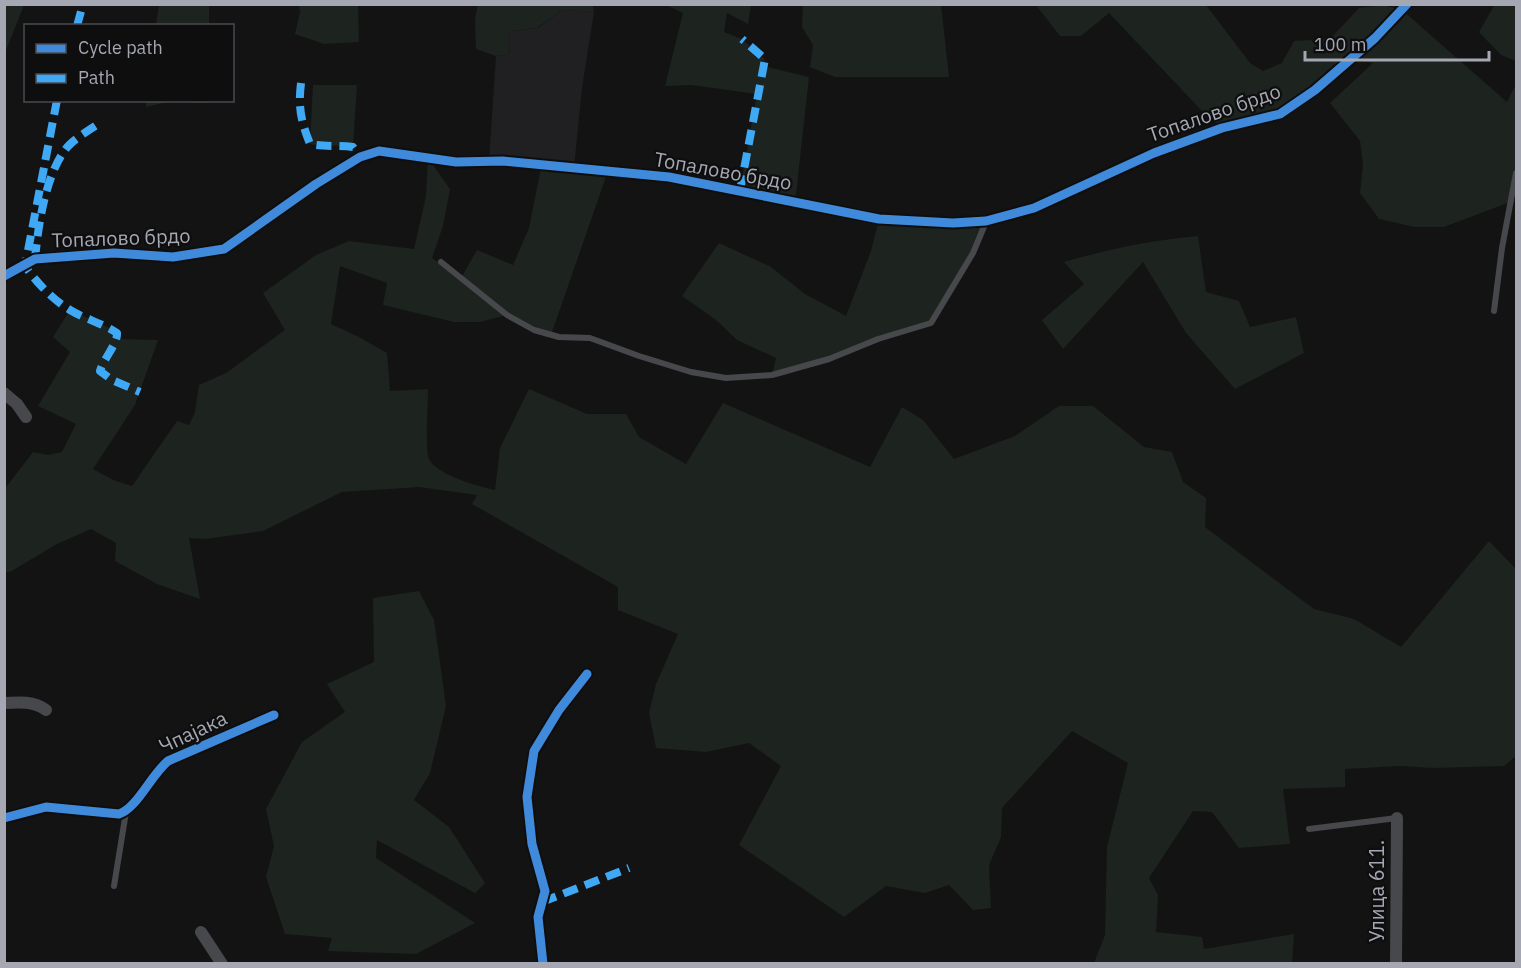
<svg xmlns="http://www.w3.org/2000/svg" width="1521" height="968" font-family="'IBM Plex Sans',sans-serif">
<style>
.built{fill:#202022}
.green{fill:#1d231f}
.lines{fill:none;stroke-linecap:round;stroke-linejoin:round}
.lane{stroke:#47484c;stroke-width:6}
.street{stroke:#47484c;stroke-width:12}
.quiet{stroke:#3fa9f5;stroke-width:8;stroke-dasharray:15 8;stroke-linecap:butt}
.cycleway-casing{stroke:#0e0e0f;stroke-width:13}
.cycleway{stroke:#408adc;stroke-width:9}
.labels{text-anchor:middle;stroke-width:4.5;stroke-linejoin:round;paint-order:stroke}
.street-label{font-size:20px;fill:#a5a7b3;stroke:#0e0e0f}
</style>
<rect width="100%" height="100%" fill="#131314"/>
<path class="built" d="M562 10 594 12 582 88 574 168 489 161 496 56 508 55 509 31 538 28Z"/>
<g class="green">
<path d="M5 4 24 5 5 53 4 5Z"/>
<path d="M478 4 593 5 594 12 562 10 537 28 509 31 508 55 496 56 476 49 475 19Z"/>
<path d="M1495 4 1516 5V61L1501 55 1479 32Z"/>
<path d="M159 5H209V25H156Z"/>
<path d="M299 5H358L359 42 324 44 295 34 300 12Z"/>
<path d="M666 5H751L748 24 727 13 724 32 742 39 765 59 763 66 809 77 795 203 740 190 757 94 691 85 665 86 683 13Z"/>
<path d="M803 5H941L949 77H835L810 67 813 45 802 27Z"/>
<path d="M1036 5H1206L1250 63 1263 71 1282 63 1294 41 1330 39 1359 8 1383 5 1402 10 1507 102 1516 84V173L1510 202 1444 227H1415L1379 219 1360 193 1363 164 1360 141 1330 103 1373 63 1352 59 1280 114 1222 128 1202 111 1109 13 1081 36H1060Z"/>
<path d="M313 85H357L353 147C338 145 324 147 310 144Z"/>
<path d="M146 101V100L203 101V103L171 101 146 107Z"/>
<path d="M428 158 450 189 443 226 432 258 461 278 477 250 513 265 529 228 541 168 608 171 551 335 507 315 480 322H454L383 305 387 283 340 266 331 324 361 338 387 353 390 391 428 389C428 401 425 452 429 459 437 475 477 486 495 490L500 448 529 389 587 414H626L639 437 686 464 723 403 870 467 902 407 923 420 954 459 1015 436 1059 406H1093L1144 447 1172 452 1183 482 1206 498 1205 527 1314 609 1354 619 1401 647 1489 541 1516 569V756L1504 766 1433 768 1400 766 1345 769V787L1283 789 1290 844 1239 848 1212 812 1193 811 1149 878 1158 895 1156 932 1202 937 1204 949 1294 934 1292 963H1094L1105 935 1107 847 1128 763 1072 731 1002 808 1001 837 989 865 991 908 973 910 949 885 925 893 886 886 844 917 739 845 781 766 749 743 706 752 656 748 649 713 656 684 678 634 618 610V587L472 504 477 495 419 487 342 492 263 531 205 539 189 538 200 599 157 584 115 561 116 543 91 529 57 544 10 572H5L4 490 33 452 48 455 62 452 76 424 38 406 70 352 53 337 70 310C86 318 103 323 117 333L118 339 158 340 135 405 93 469 113 480 132 486 177 421 189 425 195 412 199 385 226 373 285 330 263 293 316 255 349 241 414 249 426 196Z"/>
<path d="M879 219 986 221 973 253 931 323 829 359 772 375 776 358 737 340 716 320 682 296 719 243 771 267 805 294 846 316 871 251Z"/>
<path d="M1198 236 1206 292 1239 301 1250 327 1296 317 1304 353 1235 389 1186 333 1143 262 1063 349 1042 320 1084 284 1064 262C1109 249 1152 240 1198 236Z"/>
<path d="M419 591 434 620 446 706 430 773 414 800 449 827 485 883 475 893 377 840 376 858 475 923 416 954 328 951 332 938 285 934 266 877 274 846 266 809 302 742 345 712 327 684 374 662 373 598Z"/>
</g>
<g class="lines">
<g class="lane">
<path d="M441 262 507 315 534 330 559 337 590 338 639 356 691 372 726 378 772 375 829 359 878 339 931 323 973 253 986 222"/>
<path d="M1494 311 1502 248 1516 173"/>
<path d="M1309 829 1397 818"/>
<path d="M114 886 126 812"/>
</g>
<g class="street">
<path d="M4 276 35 259 114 253 173 257 224 249 316 184 360 157 379 151 456 162 503 161 669 177 879 219 953 223 986 221 1034 208 1154 153 1222 128 1280 114 1315 90 1375 38 1407 4"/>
<path d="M4 393 17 404 26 417"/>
<path d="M4 703C19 702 34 701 46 710"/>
<path d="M4 818 46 807 119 814C137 808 151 775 168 761L274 715"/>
<path d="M201 932 222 964"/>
<path d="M543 964 538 917 545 891 532 844 527 797 534 751 559 710 587 674"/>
<path d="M1396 964 1397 818"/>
</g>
<g class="quiet">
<path d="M77 26 83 4"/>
<path d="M301 83C298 108 301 121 310 144 324 147 338 145 353 147L360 157"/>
<path d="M57 100 25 266C37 283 52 299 70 310 85 319 102 323 117 333 118 343 104 358 100 371L112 380 140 392"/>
<path d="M740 190 765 59 742 39"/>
<path d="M35 259C38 227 45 177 65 150 72 140 88 131 98 124"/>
<path d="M542 902 629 868"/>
</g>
<g class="cycleway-casing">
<g id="cycleway">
<path d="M4 276 35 259 114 253 173 257 224 249 316 184 360 157 379 151 456 162 503 161 669 177 879 219 953 223 986 221 1034 208 1154 153 1222 128 1280 114 1315 90 1375 38 1407 4"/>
<path d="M4 818 46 807 119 814C137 808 151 775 168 761L274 715"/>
<path d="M543 964 538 917 545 891 532 844 527 797 534 751 559 710 587 674"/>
</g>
</g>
<use href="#cycleway" class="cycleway"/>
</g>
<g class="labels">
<g class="street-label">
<text transform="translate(1214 113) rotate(-19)" y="7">Топалово брдо</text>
<text transform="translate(723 171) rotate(10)" y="7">Топалово брдо</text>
<text transform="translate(121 238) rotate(-2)" y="7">Топалово брдо</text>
<text transform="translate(193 732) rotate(-25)" y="7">Чпајака</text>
<text transform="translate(1377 891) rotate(-90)" y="7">Улица 611.</text>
</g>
</g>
<rect width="1521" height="968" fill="none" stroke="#a5a7b3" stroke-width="12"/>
<rect x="24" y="24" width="210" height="78" fill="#0e0e0f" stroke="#4a4b51" stroke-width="1.5"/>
<rect x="36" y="44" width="30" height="9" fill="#408adc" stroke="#4a4b51" stroke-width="1.5"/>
<text x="78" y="54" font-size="18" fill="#a5a7b3">Cycle path</text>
<rect x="36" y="74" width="30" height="9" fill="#3fa9f5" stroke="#4a4b51" stroke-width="1.5"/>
<text x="78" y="84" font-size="18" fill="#a5a7b3">Path</text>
<path d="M1305 51v9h184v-9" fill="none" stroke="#a5a7b3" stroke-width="3"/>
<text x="1314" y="51" font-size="18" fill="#a5a7b3" stroke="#0e0e0f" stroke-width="4.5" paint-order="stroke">100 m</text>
</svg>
